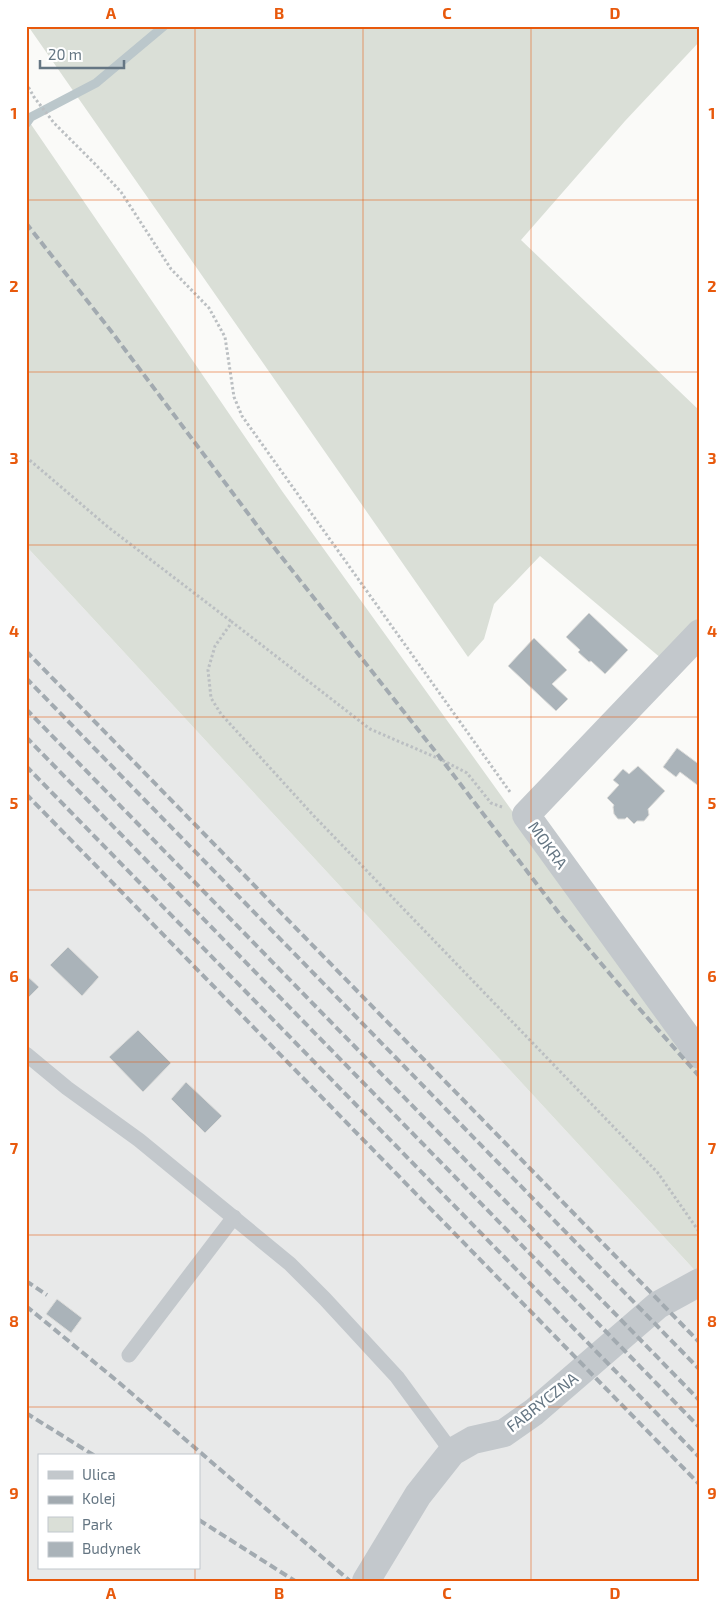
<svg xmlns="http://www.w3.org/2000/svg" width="726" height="1607" font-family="'Exo 2',sans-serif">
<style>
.built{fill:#e8e9e9;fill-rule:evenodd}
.green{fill:#dadfd7}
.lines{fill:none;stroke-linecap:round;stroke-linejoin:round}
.stream{stroke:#bbc7cb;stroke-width:9}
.building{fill:#aab3b9;stroke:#dcdcda}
.path{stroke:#bbbfc2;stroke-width:3;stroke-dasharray:2.5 2.5;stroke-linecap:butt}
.lane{stroke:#c3c8cc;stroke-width:15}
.street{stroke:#c3c8cc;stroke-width:28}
.rail{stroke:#a2aab0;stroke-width:4;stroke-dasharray:8 4;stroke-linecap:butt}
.grid{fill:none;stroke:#e8590c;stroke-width:1;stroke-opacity:0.55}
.labels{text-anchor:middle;stroke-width:5;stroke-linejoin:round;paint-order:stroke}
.street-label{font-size:16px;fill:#657683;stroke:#fff}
.neatline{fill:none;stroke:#e8590c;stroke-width:2}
.grid-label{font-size:16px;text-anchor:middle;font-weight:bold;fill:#e8590c}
</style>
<rect width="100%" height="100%" fill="#fafaf8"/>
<path class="built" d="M26 546 700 1276V1581H26ZM39 1456H199V1568H39Z"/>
<g class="green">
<path d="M28 26H700V41L625 121 521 240 700 411V616L662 659 540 556 494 604 484 639 468 657Z"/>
<path d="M26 117 282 491 700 1072V1276L26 546Z"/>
</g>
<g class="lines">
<path class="stream" d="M26 124 31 117 96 83 164 26"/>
</g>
<g class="building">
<path d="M589 613 628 650 605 674 591 661 589 662 578 652 580 650 566 637Z"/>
<path d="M534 638 567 670 552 684 568 699 556 711 508 666Z"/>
<path d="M677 748 700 765V787L680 772 676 777 663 767Z"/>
<path d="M638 766 665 791 648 809 649 815 644 821H637L634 824 627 817 625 819H618L614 814 613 807 614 805 607 798 619 785 613 780 623 769 629 774Z"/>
<path d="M68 947 99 977 82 996 50 965Z"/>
<path d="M26 975 39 987 26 1000Z"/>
<path d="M138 1030 171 1063 143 1092 109 1057Z"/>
<path d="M186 1082 222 1116 205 1133 171 1099Z"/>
<path d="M57 1299 82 1318 71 1333 46 1314Z"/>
</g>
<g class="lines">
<g class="path">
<path d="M26 83 34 97 54 123 95 164 121 192 171 269 209 308 225 337 234 397 242 416 510 792"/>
<path d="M26 457 108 527 232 622"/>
<path d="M502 807 491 803 467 773 442 760 370 729 232 622 215 646 208 670 211 698 221 714 313 815 658 1173 700 1233"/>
</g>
<g class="lane">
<path d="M26 1054 67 1088 139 1140 290 1264 325 1299 397 1377 452 1452"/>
<path d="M129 1355 234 1217"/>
</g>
<g class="street">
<path d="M700 633 526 815 700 1055"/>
<path d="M366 1581 418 1495 452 1452 473 1440 504 1433 534 1412 658 1305 700 1282"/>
</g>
<g class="rail">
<path d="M26 223 111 331 265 536 442 760 562 917 637 1006 700 1077"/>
<path d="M26 651 700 1343"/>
<path d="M26 678 700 1370"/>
<path d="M26 709 700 1401"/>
<path d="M26 737 700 1428"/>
<path d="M26 766 700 1458"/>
<path d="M26 794 700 1485"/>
<path d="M26 1281 47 1295"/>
<path d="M26 1306 116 1380 350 1581"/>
<path d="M26 1413 95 1456"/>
<path d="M199 1520 295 1581"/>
</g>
</g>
<path class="grid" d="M195 26V1456M363 26V1581M531 26V1581M26 200H700M26 372H700M26 545H700M26 717H700M26 890H700M26 1062H700M26 1235H700M26 1407H700M195 1568V1581"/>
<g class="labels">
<g class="street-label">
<text transform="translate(548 845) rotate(54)" y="6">MOKRA</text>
<text transform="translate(542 1402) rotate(-38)" y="6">FABRYCZNA</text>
</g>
</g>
<rect width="726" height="1607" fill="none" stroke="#ffffff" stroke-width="55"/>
<rect x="38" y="1454" width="162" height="115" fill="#ffffff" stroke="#c1c8cd"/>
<rect x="48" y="1471" width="25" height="8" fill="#c3c8cc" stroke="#c1c8cd"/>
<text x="82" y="1480" font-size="15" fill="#657683">Ulica</text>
<rect x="48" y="1496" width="25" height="8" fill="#a2aab0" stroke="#c1c8cd"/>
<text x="82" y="1504" font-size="15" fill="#657683">Kolej</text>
<rect x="48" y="1517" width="25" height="15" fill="#dadfd7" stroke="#c1c8cd"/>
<text x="82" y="1530" font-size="15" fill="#657683">Park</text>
<rect x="48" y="1542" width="25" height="15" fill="#aab3b9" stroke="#c1c8cd"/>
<text x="82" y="1554" font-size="15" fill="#657683">Budynek</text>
<path d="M40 60v8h84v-8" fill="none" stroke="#657683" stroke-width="2.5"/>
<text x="48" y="60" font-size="15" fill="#657683" stroke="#ffffff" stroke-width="4" paint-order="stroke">20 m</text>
<rect x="28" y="28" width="670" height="1552" class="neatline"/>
<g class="grid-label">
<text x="111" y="19">A</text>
<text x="279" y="19">B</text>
<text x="447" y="19">C</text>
<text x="615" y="19">D</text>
<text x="14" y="119">1</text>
<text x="712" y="119">1</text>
<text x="14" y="292">2</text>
<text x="712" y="292">2</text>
<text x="14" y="464">3</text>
<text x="712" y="464">3</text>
<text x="14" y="637">4</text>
<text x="712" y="637">4</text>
<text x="14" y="809">5</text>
<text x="712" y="809">5</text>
<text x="14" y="982">6</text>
<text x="712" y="982">6</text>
<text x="14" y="1154">7</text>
<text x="712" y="1154">7</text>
<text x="14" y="1327">8</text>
<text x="712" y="1327">8</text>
<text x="14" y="1499">9</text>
<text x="712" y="1499">9</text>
<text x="111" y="1599">A</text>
<text x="279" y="1599">B</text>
<text x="447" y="1599">C</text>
<text x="615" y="1599">D</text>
</g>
</svg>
